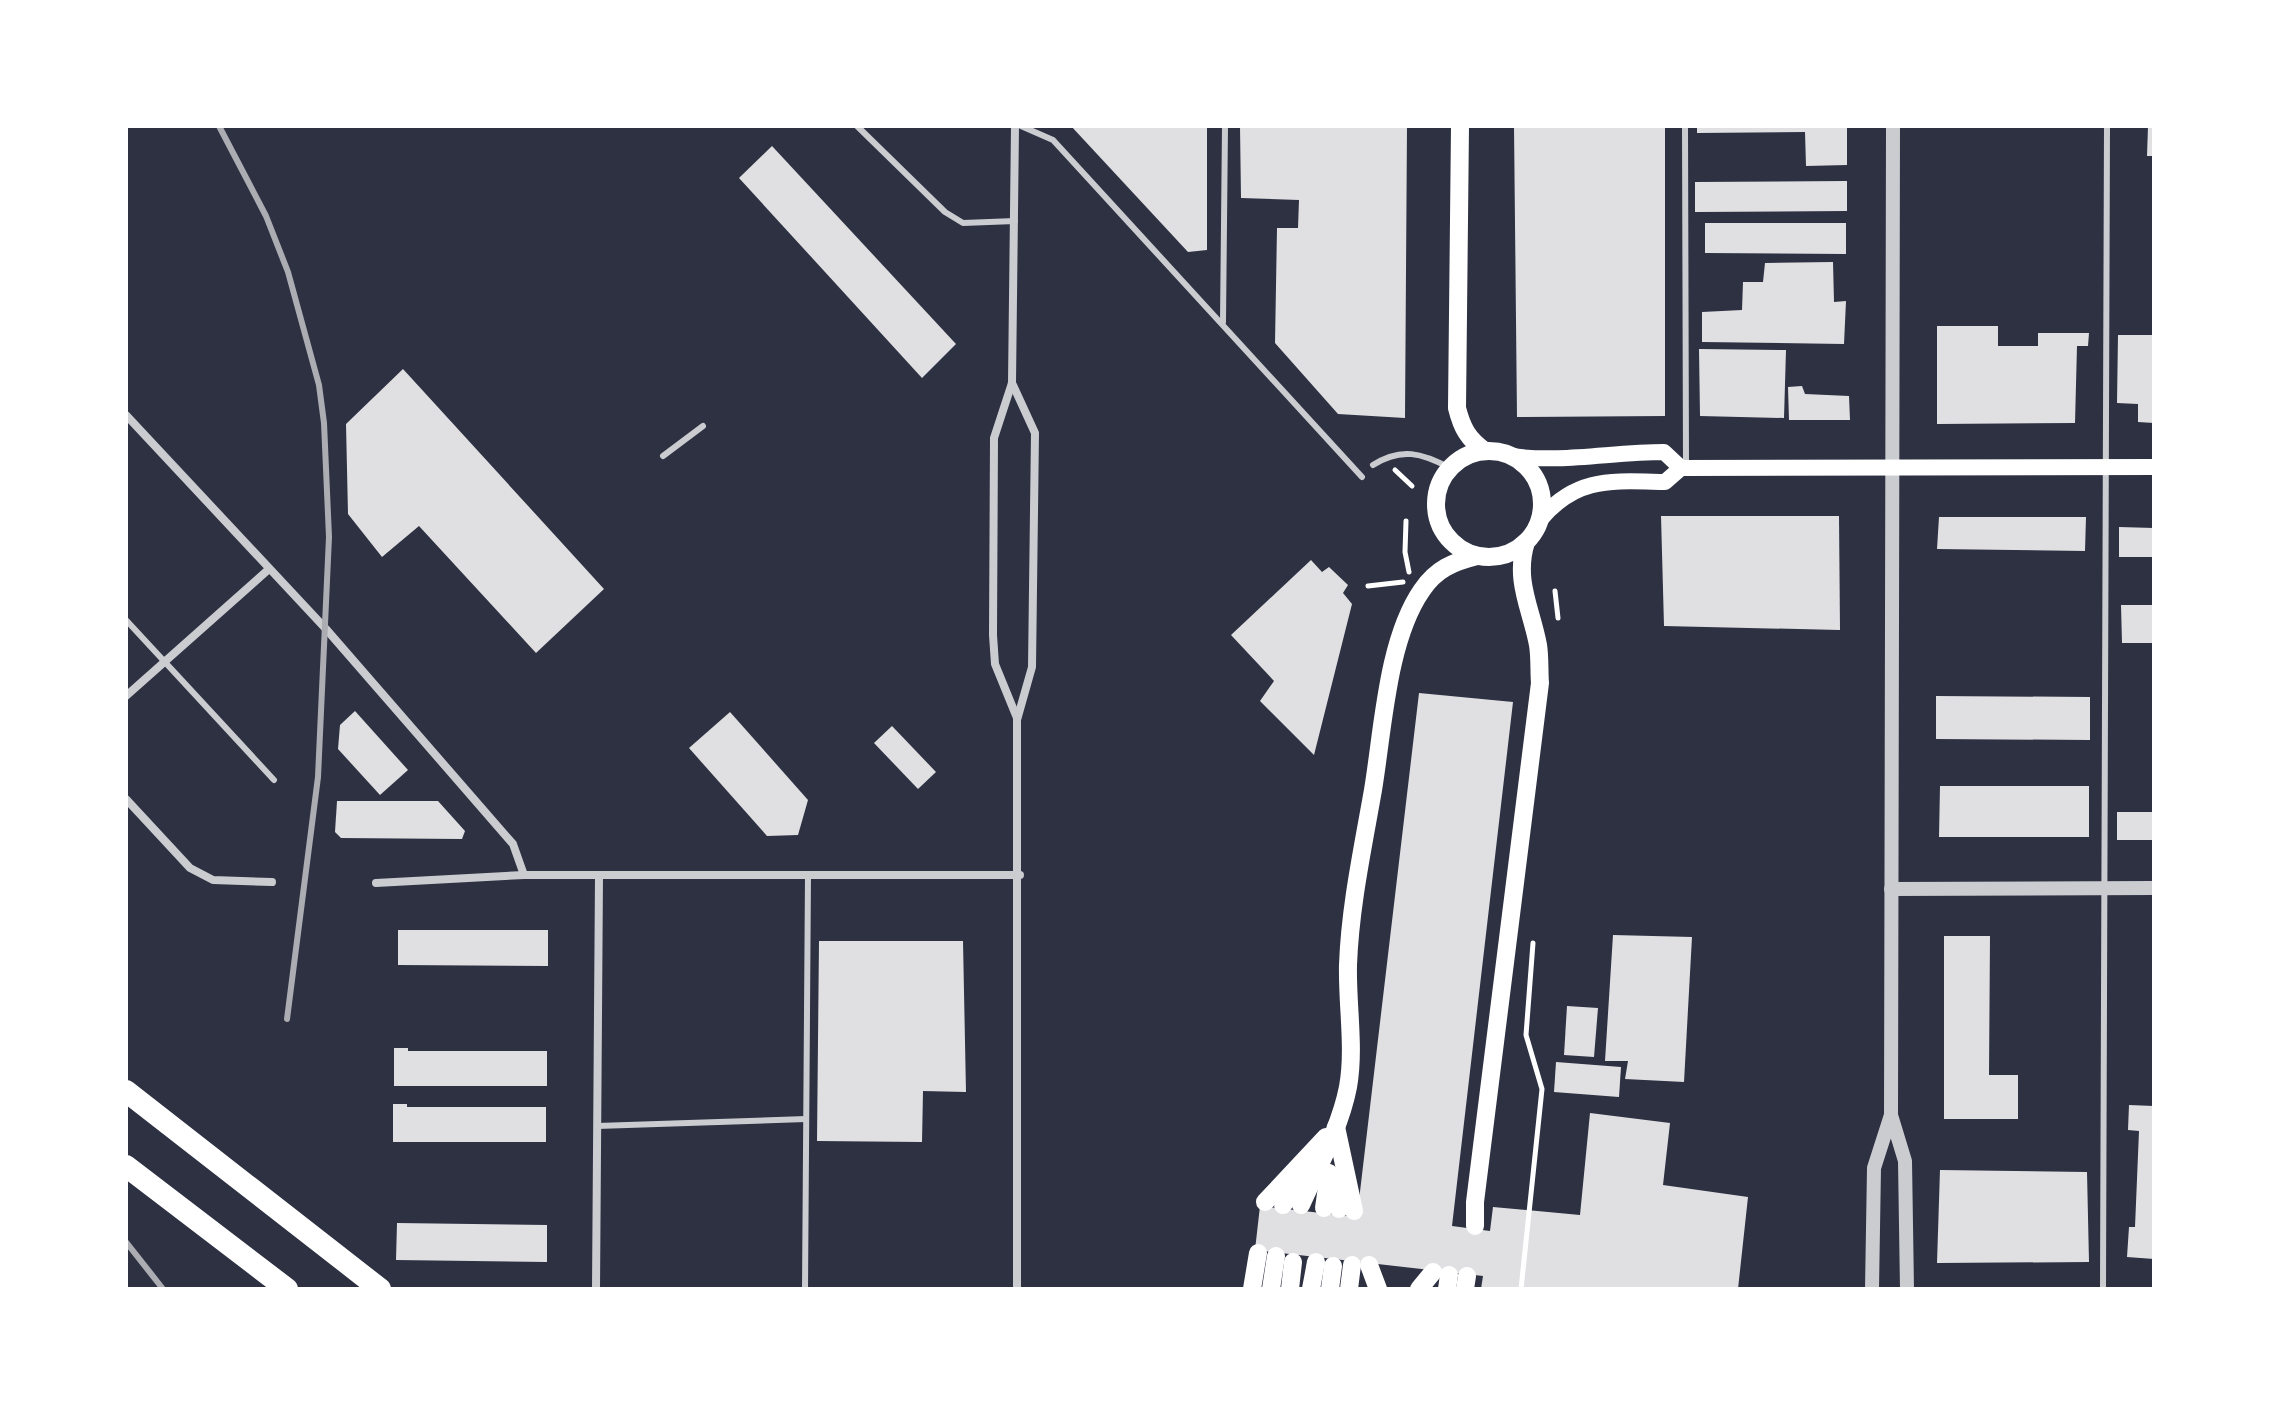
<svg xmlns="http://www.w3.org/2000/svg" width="2280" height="1415" font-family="'Alegreya Sans',sans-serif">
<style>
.building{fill:#e0e0e3}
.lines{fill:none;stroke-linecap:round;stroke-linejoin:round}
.path{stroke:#fff;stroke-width:5}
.service{stroke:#caccd0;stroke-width:6}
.minor{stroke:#caccd0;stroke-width:8}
.tertiary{stroke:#caccd0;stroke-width:14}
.secondary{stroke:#fff;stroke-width:16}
.primary{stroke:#fff;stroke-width:18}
.motorway{stroke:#fff;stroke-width:22}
.rail{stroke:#abadb3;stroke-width:6}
</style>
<rect width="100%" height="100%" fill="#2d3142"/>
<g class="building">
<path d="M1071 126H1207V250L1188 252Z"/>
<path d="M1240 126H1407L1405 418 1338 414 1275 343 1277 228H1298L1299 200 1241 198Z"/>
<path d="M1514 126H1665V416L1517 417Z"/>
<path d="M1697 126H1847V165L1806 166 1805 132 1697 133Z"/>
<path d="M2148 126H2154V156H2147Z"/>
<path d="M772 146 956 344 922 378 739 178Z"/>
<path d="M1847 181V211L1695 212V182Z"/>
<path d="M1705 223H1846V254L1705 253Z"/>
<path d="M1833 262 1834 302 1846 301 1844 344 1702 342V312L1742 310 1743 282H1763L1765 263Z"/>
<path d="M1937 326H1998V346H2038V333H2089L2088 346H2077L2075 423 1937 424Z"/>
<path d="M2118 335H2154V423L2138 422V404L2117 403Z"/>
<path d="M1699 349 1786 350 1784 418 1700 416Z"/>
<path d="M403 369 604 589 536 653 419 526 382 557 348 514 346 424Z"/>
<path d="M1802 386 1805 394 1849 396 1850 420H1789L1788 387Z"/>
<path d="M1661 516H1839L1840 630 1664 626Z"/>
<path d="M1939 517H2086L2085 551 1937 549Z"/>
<path d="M2119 527 2154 528V557H2119Z"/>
<path d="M1311 560 1322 572 1329 567 1348 585 1343 593 1352 604 1314 755 1260 701 1274 681 1231 635Z"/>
<path d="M2121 605H2154V643H2122Z"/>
<path d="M1419 693 1513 702 1452 1226 1490 1231 1493 1207 1580 1215 1590 1113 1670 1123 1663 1185 1748 1197 1738 1289H1481L1483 1276 1255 1250 1260 1206 1357 1217Z"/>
<path d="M1936 696 2090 697V740L1936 739Z"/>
<path d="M355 711 408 770 380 795 338 749 340 725Z"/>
<path d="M730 712 808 800 798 835 767 836 689 748Z"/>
<path d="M892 726 936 772 918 789 874 743Z"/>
<path d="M1940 786H2089V837H1939Z"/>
<path d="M337 801H438L465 831 462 839 341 838 335 832Z"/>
<rect x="2117" y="812" width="37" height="28"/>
<path d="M398 930H548V966L398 965Z"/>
<path d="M1613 935 1692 937 1684 1082 1625 1079 1628 1061H1605Z"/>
<path d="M1944 936H1990L1989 1075H2018V1119H1944Z"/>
<path d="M819 941H963L966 1092 923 1091 922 1142 817 1141Z"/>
<path d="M1567 1006 1598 1008 1594 1057 1564 1055Z"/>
<path d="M394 1048H408V1051H547V1086H394Z"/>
<path d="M1556 1062 1621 1067 1619 1097 1554 1092Z"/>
<path d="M393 1104H407V1107H546V1142H393Z"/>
<path d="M2129 1105 2154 1106V1259L2127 1257 2129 1227H2135L2139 1131 2128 1130Z"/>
<path d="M1940 1170 2087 1172 2089 1262 1937 1263Z"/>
<path d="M397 1223 547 1225V1262L396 1260Z"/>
</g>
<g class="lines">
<g class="path">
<path d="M1395 470 1412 486"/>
<path d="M1406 521 1405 552 1409 572"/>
<path d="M1368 586 1403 582"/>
<path d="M1555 591 1558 618"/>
<path d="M1521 1289 1542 1089 1526 1035 1533 943"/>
</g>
<g class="service">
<path d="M857 126 945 212 963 223 1015 221"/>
<path d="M1021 126 1053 140 1362 477"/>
<path d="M1685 126 1686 466"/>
<path d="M1223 322 1225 126"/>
<path d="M663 456 703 426"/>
<path d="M1373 465C1401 447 1422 453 1450 468"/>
<path d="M126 620 274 780"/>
<path d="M597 1126 806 1119"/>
<path d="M805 1289 808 875"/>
<path d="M2103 1289 2107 126"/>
</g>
<g class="minor">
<path d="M1015 126 1012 383 994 438 993 635 995 664 1017 718"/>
<path d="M1012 383 1035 433 1032 667 1017 720V1289"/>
<path d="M126 415 326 629 513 844 524 875"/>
<path d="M126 696 269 569"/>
<path d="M126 799 190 868 213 880 272 882"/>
<path d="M376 883 524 875H1020"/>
<path d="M596 1289 599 876"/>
</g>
<g class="tertiary">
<path d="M1893 126 1891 1115 1905 1161 1907 1289"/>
<path d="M1891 889 2154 888"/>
<path d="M1872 1289 1874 1168 1891 1115"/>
</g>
<g class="secondary">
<path d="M1511 456C1561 463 1613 452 1664 452L1681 468"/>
<path d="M1540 520C1576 476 1613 481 1665 482L1681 468 2154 467"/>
</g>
<g class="primary">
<path d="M1460 126 1457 408C1462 428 1468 439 1485 451"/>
<circle cx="1489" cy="504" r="53"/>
<path d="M1336 1127 1354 1211"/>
<path d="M1338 1177 1339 1209"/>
<path d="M1265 1202 1326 1137"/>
<path d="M1283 1205 1305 1172"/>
<path d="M1301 1205C1318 1167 1340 1128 1348 1087 1355 1048 1347 1005 1348 965 1350 907 1363 847 1373 790 1383 730 1387 640 1422 590 1436 569 1453 562 1477 556"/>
<path d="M1324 1208 1329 1173"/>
<path d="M1475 1226V1202L1540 683C1539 671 1540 657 1538 645 1531 608 1514 580 1526 542"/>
<path d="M1369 1265 1378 1289"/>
<path d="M1252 1289 1258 1253"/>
<path d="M1271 1289 1276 1256"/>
<path d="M1290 1289 1293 1262"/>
<path d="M1311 1289 1316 1262"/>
<path d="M1330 1289 1333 1266"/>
<path d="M1349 1289 1352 1265"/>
<path d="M1419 1289 1433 1272"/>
<path d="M1447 1289 1449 1275"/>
<path d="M1465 1289 1467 1276"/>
</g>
<g class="motorway">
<path d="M126 1091 380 1289"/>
<path d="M126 1166 287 1289"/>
</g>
<g class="rail">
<path d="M219 126 266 216 288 272 319 385 324 423 329 537 318 777 287 1019"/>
<path d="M126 1242 163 1289"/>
</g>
</g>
<rect width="2280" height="1415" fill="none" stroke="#ffffff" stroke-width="256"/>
</svg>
